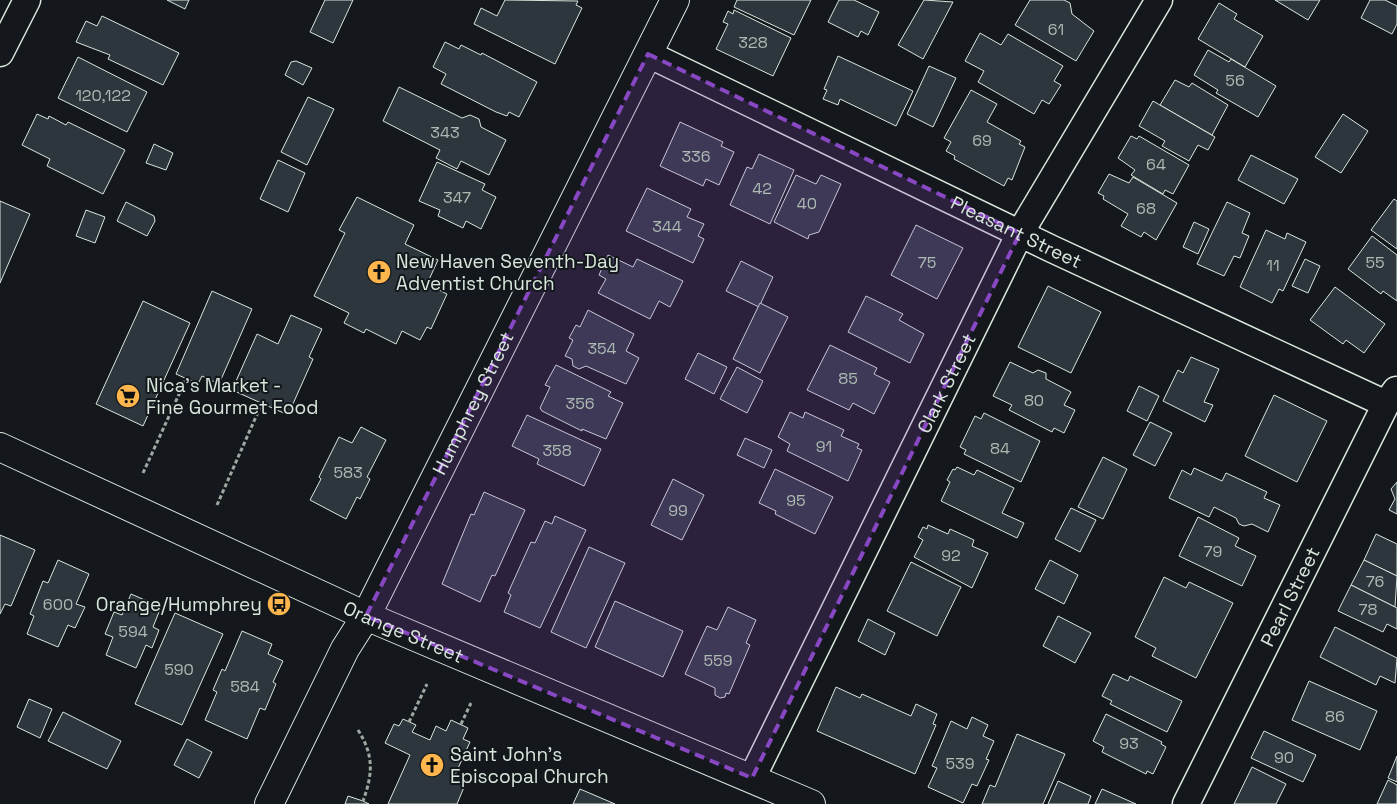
<svg xmlns="http://www.w3.org/2000/svg" width="1397" height="804" font-family="'Space Grotesk',sans-serif">
<style>
.building{fill:#2c363c;stroke:#d8e6dc}
.lines{fill:none;stroke-linecap:round;stroke-linejoin:round}
.street-casing{stroke:#d8e6dc;stroke-width:29}
.secondary-casing{stroke:#d8e6dc;stroke-width:30}
.path{stroke:#9da8a2;stroke-width:3;stroke-dasharray:4 2.5;stroke-linecap:butt}
.street{stroke:#14181c;stroke-width:26}
.secondary{stroke:#14181c;stroke-width:28}
.marked{fill:#8948c3;fill-opacity:0.2;stroke:#8948c3;stroke-width:4;stroke-dasharray:10 6;stroke-linejoin:round}
.labels{text-anchor:middle;stroke-width:4;stroke-linejoin:round;paint-order:stroke}
.number-label{font-size:16px;fill:#adbab4}
.street-label{font-size:19px;fill:#d8e6dc;stroke:#14181c}
.poi-label{font-size:19px;fill:#d8e6dc;stroke:#14181c;text-anchor:start}
</style>
<rect width="100%" height="100%" fill="#14181c"/>
<g class="building">
<path d="M167 0H189L185 9Z"/>
<path d="M325 0H353L333 43 310 32Z"/>
<path d="M505 0 578 1 576 5 582 8 555 64 474 24 481 8 497 16Z"/>
<path d="M737 0H811L794 35 734 7Z"/>
<path d="M839 0H854L879 12 868 35 861 31 858 37 828 22Z"/>
<path d="M924 0 953 2 923 59 898 45Z"/>
<path d="M1030 0H1064L1070 3 1072 14 1094 31 1076 61 1015 25Z"/>
<path d="M1275 0H1320L1308 20Z"/>
<path d="M1370 0H1385L1397 6V24L1392 34 1361 18Z"/>
<path d="M1219 3 1237 14 1234 19 1263 36 1245 67 1198 39Z"/>
<path d="M734 10 791 38 773 76 716 49 728 24 723 22 728 11 733 14Z"/>
<path d="M102 16 179 53 163 85 108 59 110 55 76 42 86 21 97 26Z"/>
<path d="M980 33 1001 45 1008 34 1063 66 1054 81 1061 85 1049 104 1042 100 1034 114 978 82 984 71 965 61Z"/>
<path d="M445 42 459 49 461 45 481 55 482 53 537 82 519 117 509 112 507 116 496 112 441 84 446 74 433 67Z"/>
<path d="M1208 50 1229 62 1231 59 1276 86 1258 117 1216 93 1218 90 1194 75Z"/>
<path d="M838 56 913 91 896 126 840 99 838 105 823 99 827 90 824 89Z"/>
<path d="M78 57 147 92 127 132 58 98Z"/>
<path d="M296 61 312 68 303 85 285 75 291 62Z"/>
<path d="M929 66 956 78 933 127 907 114Z"/>
<path d="M1175 80 1189 87 1192 83 1228 105 1212 135 1160 105Z"/>
<path d="M399 87 462 118 470 115 479 119 481 127 506 140 489 175 461 161 457 169 436 158 440 150 383 121Z"/>
<path d="M971 90 997 104 987 122 1021 141 1019 144 1025 147 1012 180 1008 178 1004 186 954 159 955 156 946 151 951 142 944 138Z"/>
<path d="M308 97 334 109 307 165 281 152Z"/>
<path d="M1153 101 1215 137 1208 150 1198 145 1189 161 1162 146 1165 141 1139 126Z"/>
<path d="M37 114 48 119 49 116 66 125 68 122 125 150 103 194 47 166 50 159 22 145Z"/>
<path d="M1343 114 1368 131 1341 173 1315 157Z"/>
<path d="M680 122 723 142 721 146 734 152 719 185 706 179 703 186 660 166Z"/>
<path d="M1131 136 1137 139 1139 136 1189 165 1173 194 1165 190 1163 194 1131 175 1135 170 1118 158Z"/>
<path d="M154 144 173 153 166 170 146 163Z"/>
<path d="M759 154 794 170 770 224 730 205 747 167 752 169Z"/>
<path d="M1251 155 1298 179 1284 204 1238 180Z"/>
<path d="M278 160 305 173 288 212 260 199Z"/>
<path d="M437 162 485 184 482 190 496 197 481 229 466 221 463 228 438 216 440 210 419 201Z"/>
<path d="M1109 174 1129 183 1133 177 1177 203 1156 240 1144 232 1141 237 1121 226 1128 214 1103 199 1104 196 1098 193Z"/>
<path d="M796 175 816 184 821 175 841 184 819 232 809 235 808 239 774 222Z"/>
<path d="M647 188 691 209 687 217 704 224 698 236 704 239 693 263 626 231Z"/>
<path d="M357 197 414 225 405 244 438 260 427 284 447 294 431 329 427 327 420 340 402 331 396 344 366 329 364 333 344 323 349 313 314 296 345 233 339 230Z"/>
<path d="M1394 199 1397 201V249L1371 230Z"/>
<path d="M0 201 30 214 0 283Z"/>
<path d="M126 202 154 216 155 221 147 236 117 221Z"/>
<path d="M1227 202 1250 213 1242 233 1249 236 1240 258 1234 256 1224 276 1197 264Z"/>
<path d="M86 210 105 217 95 243 76 236Z"/>
<path d="M1194 222 1209 229 1198 254 1183 247Z"/>
<path d="M916 225 963 248 937 299 891 275Z"/>
<path d="M1266 230 1285 239 1287 233 1306 242 1283 291 1279 289 1272 303 1240 287Z"/>
<path d="M1372 236 1397 255V301L1383 291 1381 294 1348 269Z"/>
<path d="M608 255 633 267 637 259 683 281 670 307 659 301 650 319 598 293 606 279 599 275Z"/>
<path d="M1305 259 1320 266 1308 293 1292 286Z"/>
<path d="M741 261 773 277 759 307 726 291Z"/>
<path d="M1048 286 1101 312 1071 373 1018 347Z"/>
<path d="M1335 287 1385 324 1364 353 1346 340 1343 344 1310 320Z"/>
<path d="M212 291 252 309 219 384 202 376 198 384 176 374Z"/>
<path d="M866 296 903 314 899 320 924 334 910 363 848 332Z"/>
<path d="M143 301 190 323 143 426 96 404Z"/>
<path d="M760 303 788 317 760 373 733 359Z"/>
<path d="M588 310 634 334 626 351 639 358 626 384 586 366 579 369 573 366 572 359 565 356 573 340 569 338 576 325 580 327Z"/>
<path d="M291 315 322 329 309 357 313 359 288 415 232 390 257 334 278 344Z"/>
<path d="M830 345 877 368 874 374 890 382 874 414 853 403 849 410 807 390Z"/>
<path d="M698 353 727 367 714 394 685 379Z"/>
<path d="M1191 357 1219 369 1204 402 1213 405 1205 422 1163 401 1178 370 1183 373Z"/>
<path d="M1010 362 1033 373 1038 370 1046 373V379L1071 392 1064 405 1075 410 1064 433 1054 428 1052 432 1009 410 1012 405 993 396Z"/>
<path d="M556 365 611 392 608 396 623 403 606 439 582 429V431L542 411 540 408 550 387 545 385Z"/>
<path d="M737 367 763 381 747 413 720 399Z"/>
<path d="M1139 386 1159 396 1147 421 1127 411Z"/>
<path d="M1274 395 1327 421 1297 482 1245 456Z"/>
<path d="M790 412 803 418 805 412 844 430 841 436 859 444 857 448 862 450 848 481 787 451 790 444 778 437Z"/>
<path d="M984 413 1040 441 1021 482 964 454 966 450 960 447 975 416 981 419Z"/>
<path d="M527 415 601 449 584 486 537 464 539 459 512 446Z"/>
<path d="M1150 422 1172 433 1155 466 1133 455Z"/>
<path d="M361 427 386 440 367 477 370 479 360 499 357 497 346 519 310 500 321 479 319 477 339 437 352 443Z"/>
<path d="M745 438 772 450 764 468 737 455Z"/>
<path d="M1103 457 1127 469 1103 519 1078 507Z"/>
<path d="M957 467 974 475 977 470 1014 488 1002 513 1024 523 1017 538 941 501 950 482 947 480 953 469 955 470Z"/>
<path d="M1194 468 1222 481 1226 473 1267 492 1264 498 1280 505 1268 532 1252 524 1244 526 1239 524 1236 518 1214 507 1209 517 1169 498 1182 470 1191 475Z"/>
<path d="M775 469 833 497 815 534 775 514 776 511 759 503Z"/>
<path d="M673 479 704 495 682 540 651 525Z"/>
<path d="M1397 482V514L1389 510 1395 499 1391 489Z"/>
<path d="M484 492 525 510 495 576 492 575 480 602 442 584 471 514 474 515Z"/>
<path d="M1071 508 1096 520 1080 552 1055 539Z"/>
<path d="M555 516 586 530 540 628 504 612 511 595 508 593 531 542 535 543 545 521 552 524Z"/>
<path d="M1198 517 1239 538 1235 546 1256 556 1242 586 1179 556Z"/>
<path d="M928 525 948 534 950 529 974 540 972 546 988 553 972 588 914 557 923 540 918 537 923 527 927 529Z"/>
<path d="M1376 534 1397 544V576L1364 560Z"/>
<path d="M0 535 35 550 11 606 5 604 0 614Z"/>
<path d="M589 547 625 563 586 648 551 632Z"/>
<path d="M58 560 89 574 76 604 85 607 75 628 68 625 58 647 27 634 34 616 30 614 43 581 48 583Z"/>
<path d="M1050 560 1078 575 1064 604 1035 589Z"/>
<path d="M1364 560 1397 576 1395 607 1351 585Z"/>
<path d="M911 562 961 587 937 636 887 611Z"/>
<path d="M1164 577 1186 588 1189 582 1233 603 1196 678 1152 656 1156 648 1135 637Z"/>
<path d="M1351 585 1397 608V629L1387 624 1383 632 1338 611Z"/>
<path d="M131 594 161 607 153 627 159 630 152 648 146 645 136 668 106 655 113 637 105 634 114 612 122 615Z"/>
<path d="M615 601 683 631 663 677 595 647Z"/>
<path d="M728 607 756 620 746 643 750 645 729 694 726 693 725 697 720 698 715 695V688L685 674 707 626 717 630Z"/>
<path d="M175 613 223 634 182 725 135 704Z"/>
<path d="M1058 616 1091 633 1075 663 1043 646Z"/>
<path d="M868 619 895 633 885 655 858 641Z"/>
<path d="M1335 627 1397 658 1395 683 1380 676 1376 685 1320 657Z"/>
<path d="M242 631 272 644 268 654 283 661 273 682 276 684 265 710 260 708 247 739 205 720 217 692 213 690 222 669 225 671Z"/>
<path d="M1113 674 1128 681 1130 676 1182 701 1167 732 1110 704 1112 701 1102 696Z"/>
<path d="M1309 681 1377 711 1360 750 1292 720Z"/>
<path d="M836 687 860 698 862 694 911 716 916 704 937 714 933 724 936 725 915 774 817 731Z"/>
<path d="M29 699 52 709 40 738 17 727Z"/>
<path d="M63 712 121 741 107 769 48 741Z"/>
<path d="M1106 714 1162 742 1161 744 1166 747 1153 774 1147 771 1146 774 1102 752 1104 747 1093 741Z"/>
<path d="M972 717 988 725 983 736 994 741 986 759 989 760 977 786 972 784 963 803 928 787 937 768 932 766 951 721 967 729Z"/>
<path d="M403 719 416 725 412 732 430 740 436 726 446 731 451 720 468 728 463 739 470 742 455 775 467 780 457 804H388L410 755 385 743 394 724 399 726Z"/>
<path d="M1264 731 1316 755 1303 782 1251 758Z"/>
<path d="M1017 734 1065 754 1043 804H982L990 785 995 787Z"/>
<path d="M187 739 212 752 199 778 174 765Z"/>
<path d="M1397 756V782L1388 778Z"/>
<path d="M1252 767 1286 784 1276 804H1234Z"/>
<path d="M1388 780 1397 785V804H1377Z"/>
<path d="M1058 781 1091 796 1088 804H1048Z"/>
<path d="M580 789 615 804H573Z"/>
<path d="M1102 789 1136 804H1095Z"/>
<path d="M348 796 363 801 369 804H345Z"/>
</g>
<g class="lines">
<g class="street-casing">
<g id="street">
<path d="M0 53 27 0"/>
<path id="s1" d="M648 54 1052 249 1386 404"/>
<path id="s2" d="M752 778 1020 233 1159 0"/>
<path id="s3" d="M1186 804 1386 404 1396 390"/>
</g>
</g>
<g class="secondary-casing">
<g id="secondary">
<path id="s4" d="M0 447 366 616 811 804"/>
<path id="s5" d="M269 804 345 649 366 616 385 578 675 0"/>
</g>
</g>
<g class="path">
<path d="M143 473 186 379"/>
<path d="M217 505 262 403"/>
<path d="M409 722 427 684"/>
<path d="M461 724 471 703"/>
<path d="M358 730C374 755 373 774 363 801"/>
</g>
<use href="#street" class="street"/>
<use href="#secondary" class="secondary"/>
</g>
<path class="marked" d="M648 54 1020 233 752 778 366 616Z"/>
<defs>
<g id="church-disc" transform="scale(1.25)"><circle r="9.5" fill="#ffb74d" stroke="#14181c"/><path d="M-1.2-6h2.4v3.5h3.3v2.4h-3.3V6h-2.4V-.1h-3.3v-2.4h3.3Z" fill="#111"/></g>
<g id="supermarket-disc" transform="scale(1.25)"><circle r="9.5" fill="#ffb74d" stroke="#14181c"/><path d="M-6-5.5h2.5l.6 2H6L4.5 2H-2.5L-4.4-4H-6ZM-1.5 3.2a1.3 1.3 0 1 0 .1 0ZM3 3.2a1.3 1.3 0 1 0 .1 0Z" fill="#111"/></g>
<g id="bus-disc" transform="scale(1.25)"><circle r="9.5" fill="#ffb74d" stroke="#14181c"/><path d="M-5-6H5V4H4V6H2V4H-2V6H-4V4H-5ZM-3.5-4V0h7V-4ZM-3.5 1.2v1.5H-2V1.2ZM2 1.2v1.5H3.5V1.2Z" fill="#111"/></g>
</defs>
<g fill-rule="evenodd">
<use href="#church-disc" x="379" y="272"/>
<use href="#supermarket-disc" x="128" y="396"/>
<use href="#bus-disc" x="279" y="604"/>
<use href="#church-disc" x="432" y="765"/>
</g>
<g class="labels">
<g class="number-label">
<text x="1056" y="35">61</text>
<text x="753" y="48">328</text>
<text x="1235" y="86">56</text>
<text x="103" y="101">120,122</text>
<text x="445" y="138">343</text>
<text x="982" y="146">69</text>
<text x="696" y="162">336</text>
<text x="1156" y="170">64</text>
<text x="762" y="194">42</text>
<text x="457" y="203">347</text>
<text x="807" y="209">40</text>
<text x="1146" y="214">68</text>
<text x="667" y="232">344</text>
<text x="927" y="268">75</text>
<text x="1375" y="268">55</text>
<text x="1273" y="271">11</text>
<text x="602" y="354">354</text>
<text x="848" y="384">85</text>
<text x="1034" y="406">80</text>
<text x="580" y="409">356</text>
<text x="824" y="452">91</text>
<text x="1000" y="454">84</text>
<text x="557" y="456">358</text>
<text x="348" y="478">583</text>
<text x="796" y="506">95</text>
<text x="678" y="516">99</text>
<text x="1213" y="557">79</text>
<text x="951" y="561">92</text>
<text x="1375" y="587">76</text>
<text x="58" y="610">600</text>
<text x="1368" y="615">78</text>
<text x="133" y="637">594</text>
<text x="718" y="666">559</text>
<text x="179" y="675">590</text>
<text x="245" y="692">584</text>
<text x="1335" y="722">86</text>
<text x="1129" y="749">93</text>
<text x="1284" y="763">90</text>
<text x="960" y="769">539</text>
</g>
<g class="street-label">
<text dy="7" stroke="none"><textPath href="#s1" startOffset="409">Pleasant Street</textPath></text>
<text dy="7" stroke="none"><textPath href="#s2" startOffset="440">Clark Street</textPath></text>
<text dy="7" stroke="none"><textPath href="#s5" startOffset="450">Humphrey Street</textPath></text>
<text dy="7" stroke="none"><textPath href="#s3" startOffset="232">Pearl Street</textPath></text>
<text dy="7" stroke="none"><textPath href="#s4" startOffset="444">Orange Street</textPath></text>
</g>
<g class="poi-label">
<text x="396" y="268">New Haven Seventh-Day<tspan x="396" dy="22">Adventist Church</tspan></text>
<text x="146" y="392">Nica's Market -<tspan x="146" dy="22">Fine Gourmet Food</tspan></text>
<text x="262" y="611" text-anchor="end">Orange/Humphrey</text>
<text x="450" y="761">Saint John's<tspan x="450" dy="22">Episcopal Church</tspan></text>
</g>
</g>
</svg>
